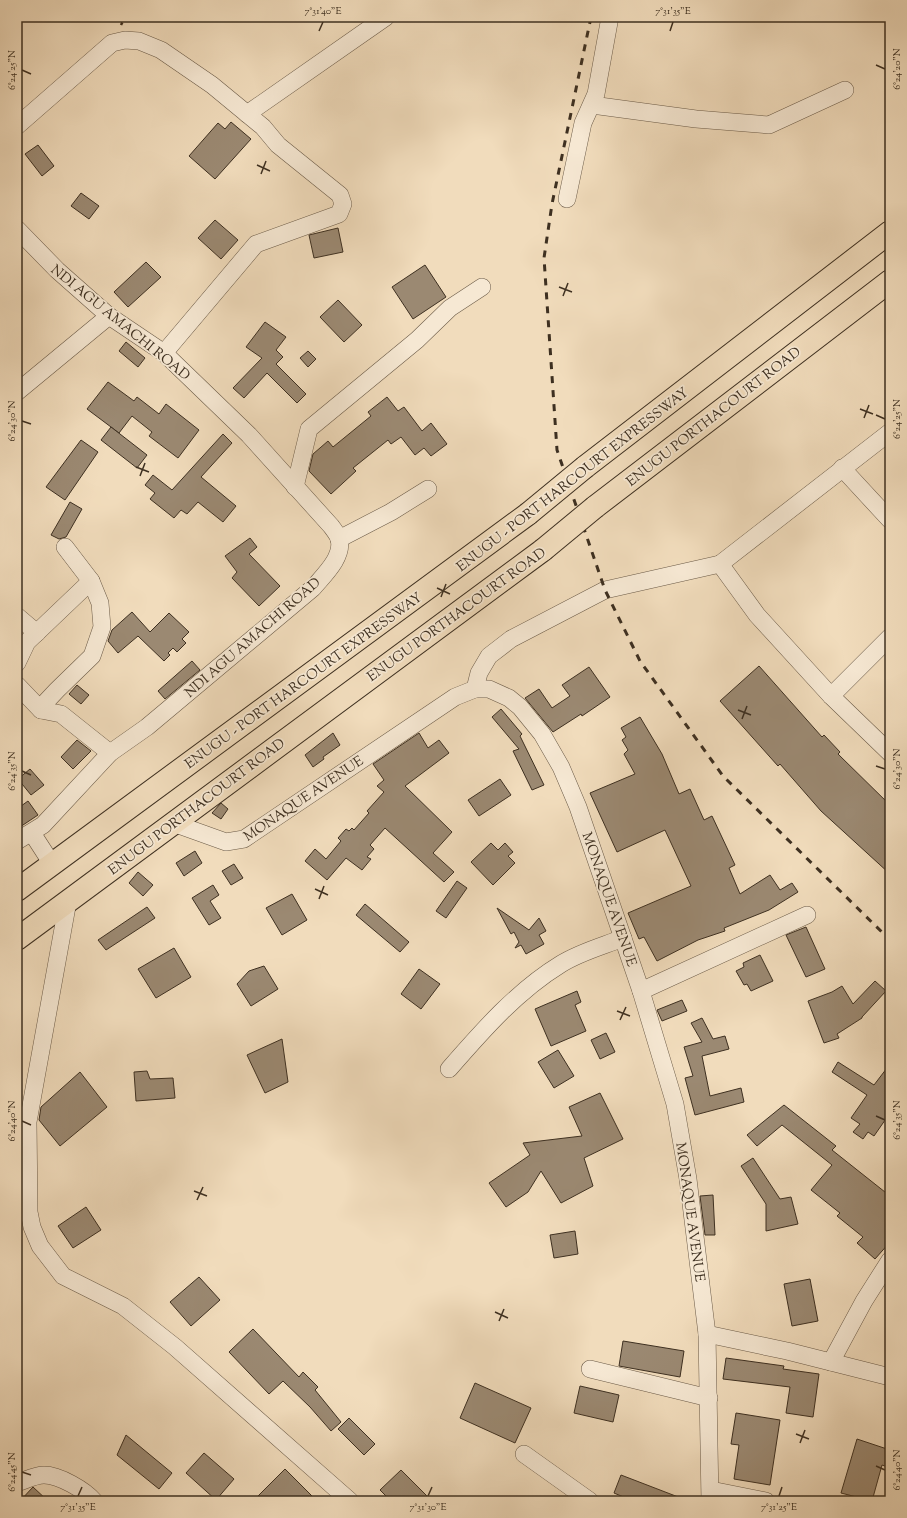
<svg xmlns="http://www.w3.org/2000/svg" width="907" height="1518" font-family="'Sorts Mill Goudy',serif">
<style>
.building{fill:#9b8972;stroke:#3e3021}
.lines{fill:none;stroke-linecap:round;stroke-linejoin:round}
.street-casing{stroke:#6b5b48;stroke-width:18}
.highway-casing{stroke:#3e3021;stroke-width:24}
.path{stroke:#3e3021;stroke-width:2.5;stroke-dasharray:3 2;stroke-linecap:butt}
.street{stroke:#f6e8d3;stroke-width:17}
.highway{stroke:#f1dcbc;stroke-width:22}
.rail{stroke:#3e3021;stroke-width:3;stroke-dasharray:7 7;stroke-linecap:butt}
.highway-bridge-casing{stroke:#3e3021;stroke-width:24;stroke-linecap:butt}
.highway-bridge{stroke:#f1dcbc;stroke-width:22}
.ticks{fill:none;stroke:#3e3021;stroke-width:1.5}
.labels{text-anchor:middle;stroke-width:3.5;stroke-linejoin:round;paint-order:stroke}
.street-label{font-size:14px;fill:#3e3021;stroke:#f6e8d3}
.neatline{fill:none;stroke:#3e3021;stroke-width:1.5}
.ticks-label{font-size:10px;text-anchor:middle;fill:#3e3021}
</style>
<rect width="100%" height="100%" fill="#f1dcbc"/>
<filter id="stains"><feTurbulence type="fractalNoise" baseFrequency=".005" numOctaves="4"/><feColorMatrix values="0 0 0 0 .2 0 0 0 0 .09 0 0 0 0 .02 0 0 0 .5 -.17"/></filter>
<radialGradient id="worn" r=".72"><stop offset=".6" stop-color="#630" stop-opacity="0"/><stop offset="1" stop-color="#630" stop-opacity=".3"/></radialGradient>
<g class="building">
<path d="M231 122 251 139 215 179 189 156 218 123 225 129Z"/>
<path d="M38 145 54 166 42 176 25 154Z"/>
<path d="M81 193 99 206 89 219 71 206Z"/>
<path d="M215 220 238 240 221 259 198 238Z"/>
<path d="M338 228 343 252 314 258 309 235Z"/>
<path d="M146 262 161 277 128 307 114 292Z"/>
<path d="M425 265 446 297 413 319 392 287Z"/>
<path d="M338 300 362 325 344 342 320 317Z"/>
<path d="M265 322 286 337 276 350 283 357 276 364 306 394 297 403 267 373 244 398 233 388 262 358 246 347Z"/>
<path d="M126 342 145 358 138 367 119 351Z"/>
<path d="M308 351 316 359 308 367 300 358Z"/>
<path d="M108 382 134 401 137 397 159 414 166 404 199 430 178 458 149 436 152 432 132 416 119 433 87 409Z"/>
<path d="M387 397 398 411 404 407 422 431 431 423 447 444 431 456 424 448 415 455 401 437 391 444 388 440 353 468 356 471 331 494 309 471 313 454 328 441 333 447 371 416 368 412Z"/>
<path d="M111 427 147 455 137 468 101 440Z"/>
<path d="M223 434 232 443 201 477 236 506 223 522 198 502 187 514 181 510 174 518 150 499 155 493 145 485 153 475 172 490Z"/>
<path d="M81 440 98 452 65 500 46 487Z"/>
<path d="M70 502 82 509 66 537 59 539 51 535Z"/>
<path d="M250 538 257 547 249 554 280 586 259 606 232 578 237 572 225 556Z"/>
<path d="M132 612 150 632 169 613 189 632 182 639 186 643 177 652 173 648 168 653 170 655 164 661 138 636 118 653 108 641 112 630Z"/>
<path d="M192 661 200 670 165 699 158 691Z"/>
<path d="M759 666 822 737 824 735 840 752 838 754 890 805V874L821 811 780 764 778 766 720 701Z"/>
<path d="M589 667 610 697 582 716 581 714 553 732 525 698 539 689 552 708 570 696 562 685Z"/>
<path d="M77 685 89 695 81 704 69 694Z"/>
<path d="M501 709 522 734 520 736 544 785 532 790 513 751 519 749 492 717Z"/>
<path d="M640 717 662 754 679 794 690 789 704 820 712 816 735 865 729 868 740 894 770 875 780 890 792 883 798 892 769 910 724 928 725 931 698 940 657 961 644 937 639 939 628 913 691 886 665 830 617 852 590 793 635 774 624 754 628 750 622 740 626 737 621 728Z"/>
<path d="M333 733 340 745 323 757 324 759 313 767 305 755Z"/>
<path d="M419 733 428 748 439 740 449 753 405 786 452 832 433 853 454 872 444 882 385 828 370 845 374 849 367 857 371 859 362 870 346 858 327 880 305 861 315 849 326 859 341 841 338 838 346 829 349 831 352 828 354 830 369 813 367 811 384 792 377 786 384 780 373 764Z"/>
<path d="M77 740 91 751 73 769 61 757Z"/>
<path d="M30 769 44 785 31 795 18 779Z"/>
<path d="M500 779 511 795 479 816 468 800Z"/>
<path d="M28 801 38 815 17 829V809Z"/>
<path d="M221 803 228 809 221 819 212 813Z"/>
<path d="M491 843 498 850 505 843 513 852 508 856 515 863 493 885 471 862Z"/>
<path d="M195 851 202 863 184 876 176 863Z"/>
<path d="M234 864 243 878 231 885 222 871Z"/>
<path d="M138 872 153 885 143 896 129 883Z"/>
<path d="M457 881 467 888 446 918 436 911Z"/>
<path d="M213 885 219 895 210 901 221 918 209 925 192 898Z"/>
<path d="M292 894 307 920 282 935 266 908Z"/>
<path d="M365 904 409 942 400 952 356 915Z"/>
<path d="M147 907 155 918 106 950 98 940Z"/>
<path d="M497 908 529 930 539 918 546 931 539 935 544 944 526 954 521 945 515 948 519 942 514 932 511 934Z"/>
<path d="M806 927 825 969 806 977 786 935Z"/>
<path d="M174 948 191 977 156 998 138 969Z"/>
<path d="M760 955 773 981 751 991 747 984 744 985 736 971 744 967 743 963Z"/>
<path d="M264 966 278 989 251 1006 237 984 249 971Z"/>
<path d="M419 969 440 984 421 1009 401 994Z"/>
<path d="M875 981 886 991 862 1017V1018L837 1034 839 1038 824 1043 808 1001 832 992 842 986 853 1004Z"/>
<path d="M577 991 581 1002 575 1005 586 1031 551 1046 535 1009Z"/>
<path d="M682 1000 687 1011 662 1021 657 1010Z"/>
<path d="M702 1018 713 1039 725 1036 729 1049 702 1056 710 1096 741 1088 744 1102 695 1115 685 1078 693 1076 684 1047 702 1042 691 1023Z"/>
<path d="M606 1033 615 1052 600 1059 591 1040Z"/>
<path d="M282 1039 288 1082 265 1093 247 1055Z"/>
<path d="M558 1050 574 1076 554 1088 538 1062Z"/>
<path d="M838 1062 874 1085 890 1064V1113L874 1136 868 1132 863 1139 853 1132 860 1124 851 1118 867 1095 832 1072Z"/>
<path d="M147 1071 150 1079 173 1078 175 1098 136 1101 134 1072Z"/>
<path d="M80 1072 107 1107 60 1146 39 1120 41 1107Z"/>
<path d="M600 1093 623 1139 584 1158 593 1186 561 1203 541 1171 528 1192 506 1207 489 1183 530 1155 523 1143 582 1136 569 1107Z"/>
<path d="M784 1105 836 1146 832 1150 890 1196V1242L875 1259 857 1243 863 1237 837 1216 840 1213 811 1190 832 1165 782 1125 757 1146 747 1135Z"/>
<path d="M753 1158 780 1199 791 1197 798 1224 766 1231V1204L741 1166Z"/>
<path d="M713 1195 715 1235H705L700 1196Z"/>
<path d="M86 1207 101 1230 73 1248 58 1226Z"/>
<path d="M575 1231 578 1254 554 1258 550 1235Z"/>
<path d="M199 1277 220 1300 191 1326 170 1302Z"/>
<path d="M810 1279 818 1321 792 1326 784 1284Z"/>
<path d="M253 1329 299 1377 303 1372 318 1387 315 1390 341 1422 331 1431 310 1407 283 1381 269 1394 229 1352Z"/>
<path d="M623 1341 684 1351 680 1377 619 1366Z"/>
<path d="M726 1358 784 1366 783 1369 819 1374 813 1417 786 1413 790 1387 723 1379Z"/>
<path d="M475 1383 531 1408 515 1443 460 1418Z"/>
<path d="M580 1386 619 1395 613 1422 574 1413Z"/>
<path d="M736 1413 780 1420 770 1485 734 1479 739 1445 731 1444Z"/>
<path d="M349 1418 375 1444 364 1455 338 1429Z"/>
<path d="M126 1435 172 1473 159 1489 117 1455Z"/>
<path d="M857 1439 890 1450V1468L882 1465 872 1501 841 1493Z"/>
<path d="M204 1453 234 1479 216 1500 186 1473Z"/>
<path d="M285 1469 317 1501H253Z"/>
<path d="M401 1470 432 1501H391L380 1490Z"/>
<path d="M621 1475 686 1500V1501H633L614 1493Z"/>
<path d="M33 1487 48 1501H20Z"/>
</g>
<g class="lines">
<g class="street-casing">
<g id="street">
<path d="M592 105 696 119 769 125 845 90"/>
<path d="M247 114 386 17"/>
<path d="M17 126 112 43 125 40 139 41 161 50 212 85 263 127 278 145 340 195 343 204 339 214 256 244 164 353"/>
<path d="M567 199 583 123 596 94 610 17"/>
<path d="M17 229 57 270 109 316 164 353 191 379 249 435 331 526C334 530 338 535 339 539 344 557 323 576 313 588L147 727 110 753 43 825 17 841"/>
<path d="M17 392 109 316"/>
<path d="M842 468 890 520"/>
<path d="M295 487 309 429 417 340 450 308 482 287"/>
<path d="M339 539 391 512 428 489"/>
<path d="M65 547 91 581 100 603 102 627 92 656 57 690 42 706 41 710 61 714 110 753"/>
<path d="M720 564 890 432"/>
<path d="M17 616 37 633"/>
<path d="M17 663 27 642 91 581"/>
<path d="M17 685 41 710"/>
<path d="M475 689 479 673 489 656 511 639 605 590 720 564 757 615 831 696 890 753"/>
<path d="M831 696 890 637"/>
<path d="M173 823 226 842 244 839 455 697 475 689H489L509 698 520 707 542 734 561 767 578 807 641 991 675 1104 688 1179 707 1334 710 1501"/>
<path d="M32 833 52 864"/>
<path d="M68 901 28 1122 29 1212 32 1227 40 1246 63 1276 123 1306 175 1347 350 1501"/>
<path d="M641 991 807 915"/>
<path d="M449 1069C483 1030 517 991 561 964 580 952 603 946 623 938"/>
<path d="M707 1334 787 1351 890 1377"/>
<path d="M831 1362 864 1301 890 1260"/>
<path d="M590 1369 709 1398"/>
<path d="M524 1454 590 1501"/>
<path d="M17 1483C26 1480 35 1475 44 1475 59 1475 85 1490 94 1501"/>
<path d="M711 1490 766 1501"/>
</g>
</g>
<g class="highway-casing">
<g id="highway">
<path d="M585 467 890 232"/>
<path d="M595 507 890 281"/>
<path d="M17 890 528 514"/>
<path d="M17 939 543 550"/>
</g>
</g>
<path class="path" d="M121 25 125 17"/>
<use href="#street" class="street"/>
<use href="#highway" class="highway"/>
<path class="rail" d="M591 17 552 204 544 258 557 450 605 590 640 661 723 776 890 940"/>
<g class="highway-bridge-casing">
<g id="highway-bridge">
<path d="M528 514 585 467"/>
<path d="M543 550 595 507"/>
</g>
</g>
<use href="#highway-bridge" class="highway-bridge"/>
</g>
<path class="ticks" d="M319 31 323 22M670 31 673 22M876 65 885 69M22 70 31 74M257 165 270 171M261 174 266 161M559 287 572 292M563 296 568 283M860 409 873 414M876 415 885 419M864 418 869 405M22 421 31 424M136 467 149 472M140 476 145 463M437 588 450 594M441 597 446 584M738 710 751 715M742 719 747 706M876 766 885 769M22 771 31 775M315 889 328 895M319 899 324 886M617 1011 630 1016M620 1020 626 1007M876 1116 885 1120M22 1121 31 1125M194 1191 207 1196M197 1200 203 1187M495 1312 508 1318M499 1321 504 1309M796 1434 809 1439M800 1443 805 1430M876 1466 885 1470M22 1472 31 1475M78 1496 82 1487M428 1496 432 1487M779 1496 782 1487"/>
<g class="labels">
<g class="street-label">
<text transform="translate(121 322) rotate(39)" y="5">NDI AGU AMACHI ROAD</text>
<text transform="translate(713 416) rotate(-38)" y="5">ENUGU PORTHACOURT ROAD</text>
<text transform="translate(572 479) rotate(-38)" y="5">ENUGU - PORT HARCOURT EXPRESSWAY</text>
<text transform="translate(456 614) rotate(-36)" y="5">ENUGU PORTHACOURT ROAD</text>
<text transform="translate(252 637) rotate(-41)" y="5">NDI AGU AMACHI ROAD</text>
<text transform="translate(303 680) rotate(-36)" y="5">ENUGU - PORT HARCOURT EXPRESSWAY</text>
<text transform="translate(303 798) rotate(-34)" y="5">MONAQUE AVENUE</text>
<text transform="translate(196 806) rotate(-37)" y="5">ENUGU PORTHACOURT ROAD</text>
<text transform="translate(610 899) rotate(71)" y="5">MONAQUE AVENUE</text>
<text transform="translate(691 1212) rotate(82)" y="5">MONAQUE AVENUE</text>
</g>
</g>
<rect width="907" height="1518" fill="none" stroke="#f1dcbc" stroke-width="44"/>
<rect x="22" y="22" width="863" height="1474" class="neatline"/>
<g class="ticks-label">
<text x="323" y="14">7°31'40"E</text>
<text x="673" y="14">7°31'35"E</text>
<text transform="translate(896 69) rotate(-90)" y="4">6°24'20"N</text>
<text transform="translate(11 70) rotate(-90)" y="4">6°24'25"N</text>
<text transform="translate(896 419) rotate(-90)" y="4">6°24'25"N</text>
<text transform="translate(11 421) rotate(-90)" y="4">6°24'30"N</text>
<text transform="translate(896 769) rotate(-90)" y="4">6°24'30"N</text>
<text transform="translate(11 771) rotate(-90)" y="4">6°24'35"N</text>
<text transform="translate(896 1120) rotate(-90)" y="4">6°24'35"N</text>
<text transform="translate(11 1121) rotate(-90)" y="4">6°24'40"N</text>
<text transform="translate(896 1470) rotate(-90)" y="4">6°24'40"N</text>
<text transform="translate(11 1472) rotate(-90)" y="4">6°24'45"N</text>
<text x="78" y="1510">7°31'35"E</text>
<text x="428" y="1510">7°31'30"E</text>
<text x="779" y="1510">7°31'25"E</text>
</g>
<rect width="100%" height="100%" filter="url(#stains)"/>
<rect width="100%" height="100%" fill="url(#worn)"/>
</svg>
